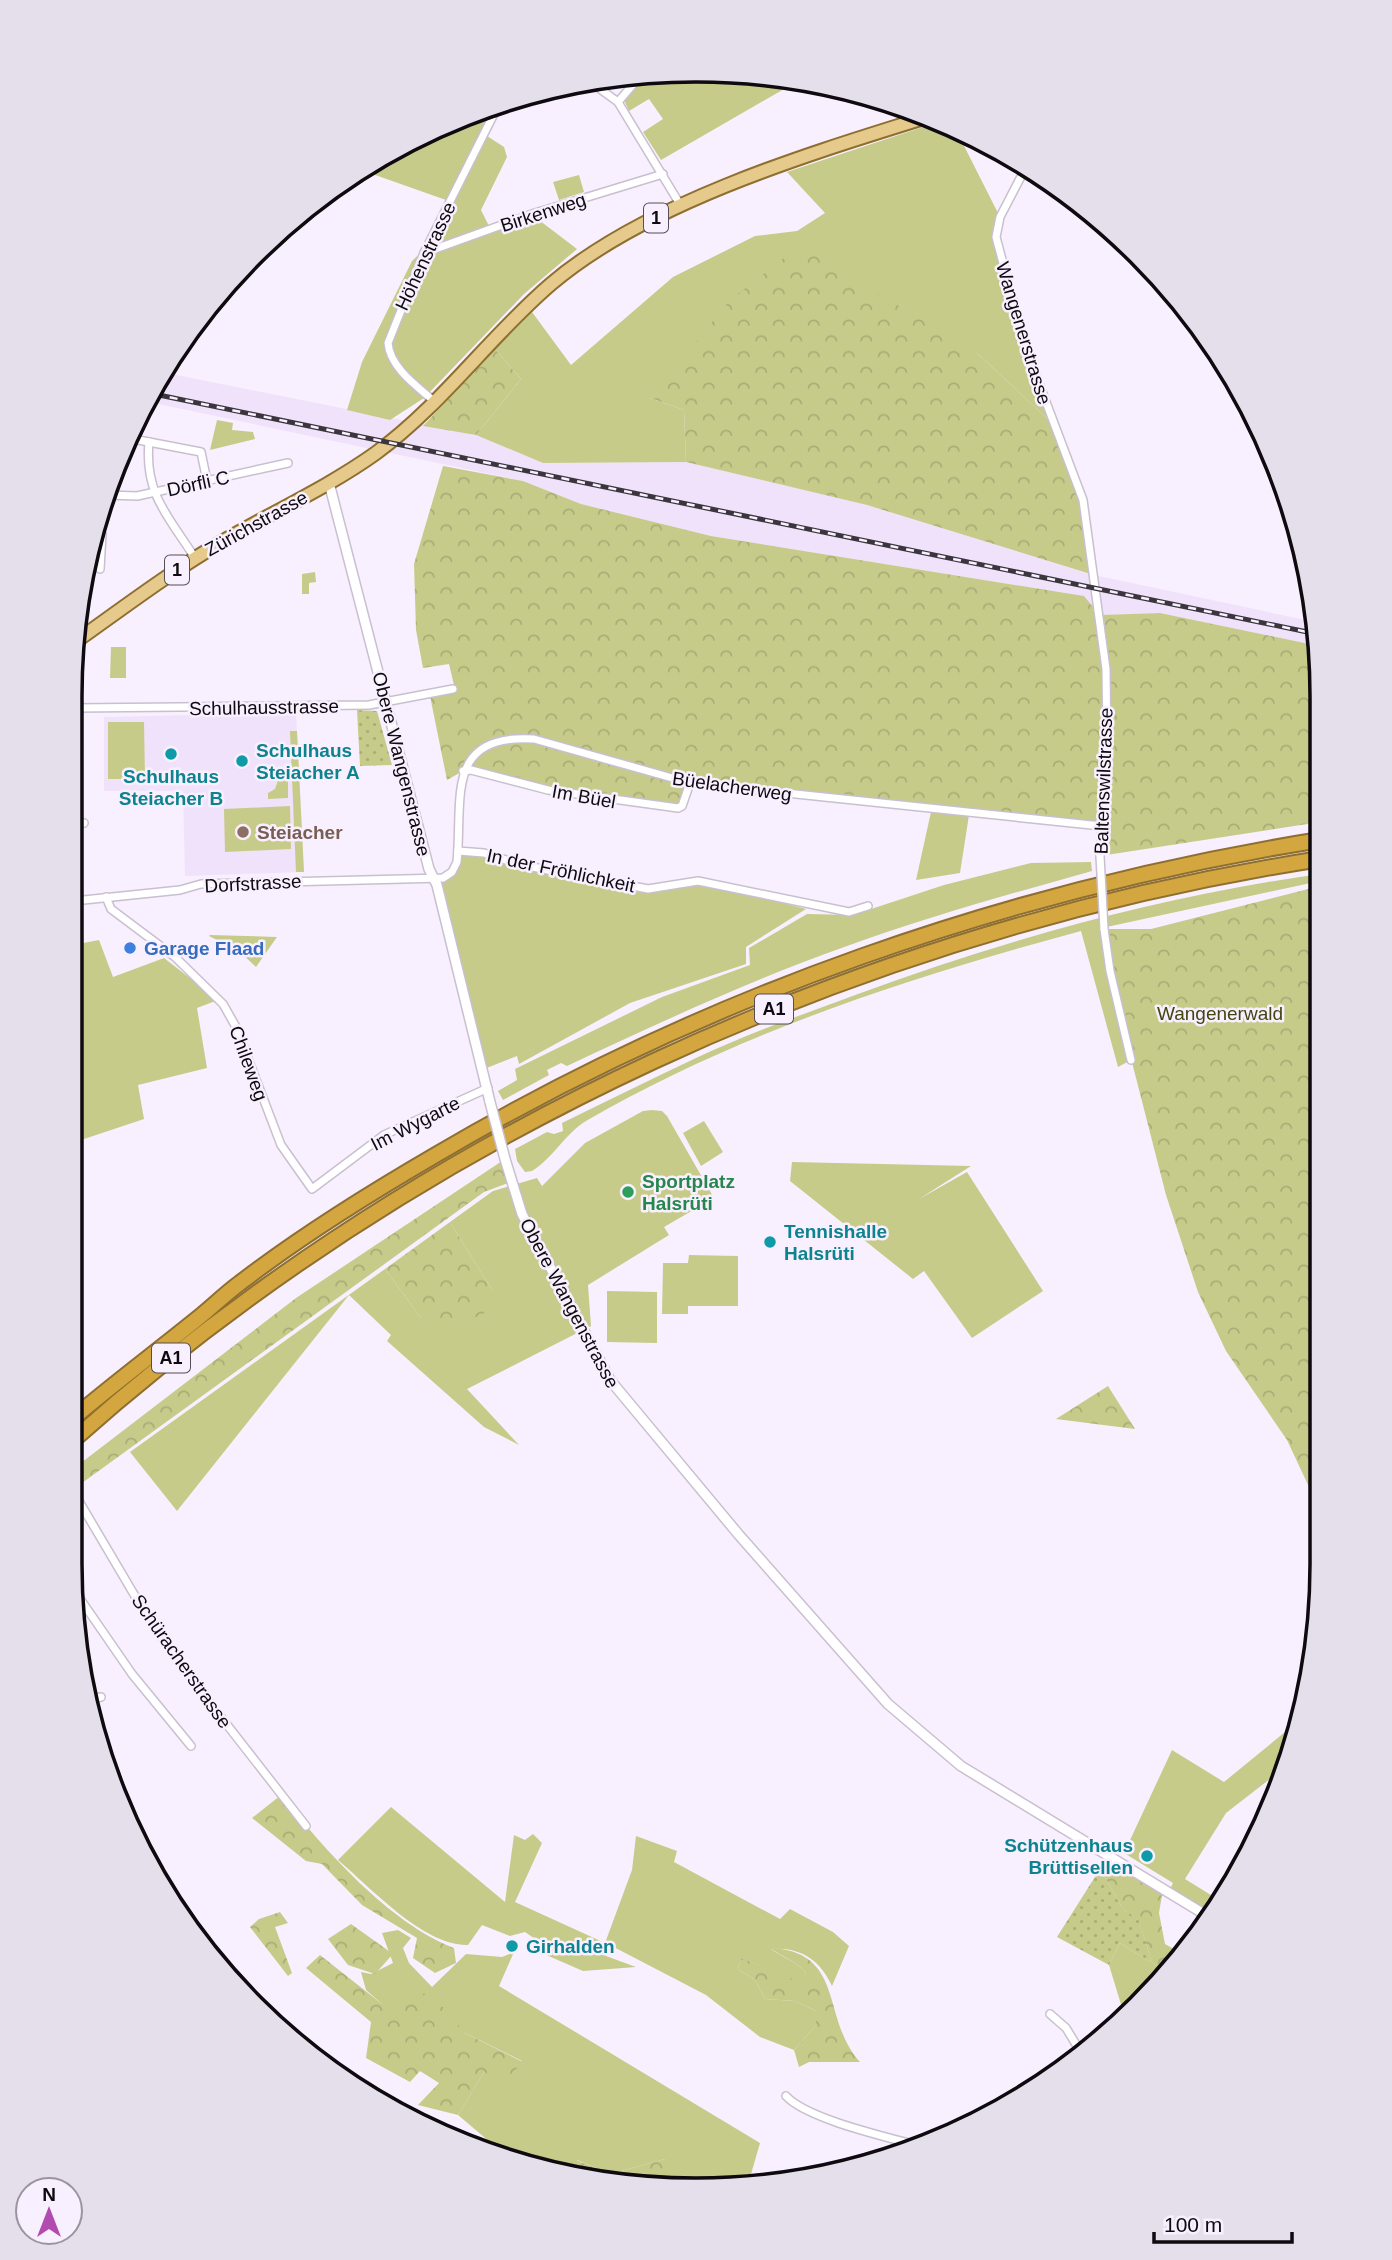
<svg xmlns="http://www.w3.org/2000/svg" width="1392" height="2260" font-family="Arial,sans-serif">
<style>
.built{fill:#f0e2fa}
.green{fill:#c6cb8a}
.forest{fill:url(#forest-crowns)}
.garden{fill:url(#garden-dots)}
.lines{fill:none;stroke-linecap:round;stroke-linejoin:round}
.minor-casing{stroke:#c9bfd0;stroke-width:10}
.tertiary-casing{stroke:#c9bfd0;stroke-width:12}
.primary-casing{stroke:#8e6f2f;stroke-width:16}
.motorway-casing{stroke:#8e6f2f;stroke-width:18}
.minor{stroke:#fff;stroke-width:7}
.tertiary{stroke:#fff;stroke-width:9}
.primary{stroke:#e5ca8c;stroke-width:12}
.motorway{stroke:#d3a63f;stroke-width:14}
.rail-casing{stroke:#3b363d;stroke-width:5}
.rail{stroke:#f8f0fe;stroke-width:2.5;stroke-dasharray:8;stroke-linecap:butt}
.minor-bridge-casing{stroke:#c9bfd0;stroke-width:10;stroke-linecap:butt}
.tertiary-bridge-casing{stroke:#c9bfd0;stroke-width:12;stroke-linecap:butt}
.minor-bridge{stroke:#fff;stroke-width:7}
.tertiary-bridge{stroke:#fff;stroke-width:9}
.culture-dot{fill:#0f9aa8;stroke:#f8f0fe;stroke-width:2.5}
.education-dot{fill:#8d6e63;stroke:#f8f0fe;stroke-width:2.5}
.shop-dot{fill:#3f7fe0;stroke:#f8f0fe;stroke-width:2.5}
.leisure-dot{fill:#2e9e5b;stroke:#f8f0fe;stroke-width:2.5}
.labels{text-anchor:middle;stroke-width:5;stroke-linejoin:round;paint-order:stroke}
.shield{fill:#f8f0fe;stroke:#544f57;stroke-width:2}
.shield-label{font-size:18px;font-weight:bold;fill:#0e0a10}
.street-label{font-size:19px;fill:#0e0a10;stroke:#f8f0fe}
.culture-label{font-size:19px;font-weight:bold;fill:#0d838f;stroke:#f8f0fe;text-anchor:start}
.education-label{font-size:19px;font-weight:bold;fill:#785e54;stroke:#f8f0fe;text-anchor:start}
.shop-label{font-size:19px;font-weight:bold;fill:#366cbe;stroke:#f8f0fe;text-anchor:start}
.park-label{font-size:19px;fill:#434512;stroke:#f8f0fe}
.leisure-label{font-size:19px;font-weight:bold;fill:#27864d;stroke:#f8f0fe;text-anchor:start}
.rim{fill:none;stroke:#0e0a10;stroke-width:3.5}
</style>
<defs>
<pattern id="forest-crowns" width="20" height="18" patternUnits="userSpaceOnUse" patternTransform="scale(1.75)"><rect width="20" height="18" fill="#c6cb8a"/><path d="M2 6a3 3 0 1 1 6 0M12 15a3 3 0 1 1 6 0" fill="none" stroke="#a9ad76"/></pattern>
<pattern id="garden-dots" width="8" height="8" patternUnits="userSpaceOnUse" patternTransform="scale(1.75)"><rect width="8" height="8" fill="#c6cb8a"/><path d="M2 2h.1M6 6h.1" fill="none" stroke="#a9ad76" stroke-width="1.8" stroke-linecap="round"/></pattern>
</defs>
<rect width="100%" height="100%" fill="#f8f0fe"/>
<g class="built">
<path d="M166 373 476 435 543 463 686 462 867 505 1094 575 1315 622 1319 646 1160 613 1100 615 1084 596 711 536 581 504 523 481 149 402Z"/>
<path d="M296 713 304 872 185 876 183 791H104V717Z"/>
</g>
<g class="green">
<path d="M737 71 798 81 661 160 643 132 663 119 649 99 629 111 624 100 644 74Z"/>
<path d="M495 103 446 200 361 170 383 154Z"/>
<path d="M938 122 955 128 1000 217 999 255 1053 424 977 353 650 398 684 410 686 462 543 463 476 435 521 379 495 349 532 312 571 365 673 277 755 236 797 231 825 213 787 172Z"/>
<path d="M487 136 504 147 507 157 481 210 492 232 535 217 577 249 524 294 424 398 390 420 347 410 362 362 412 261 433 241Z"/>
<path d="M579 175 584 192 559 200 553 182Z"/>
<path d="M217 420 233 423 232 430 253 432 255 439 210 450Z"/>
<path d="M315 572 316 582 309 583V594H302V574Z"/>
<path d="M111 647H126V678H110Z"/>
<path d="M108 722H144L145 779H108Z"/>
<path d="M290 731H297L304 872H296Z"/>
<path d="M281 772H288V798L268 799V793L275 789Z"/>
<path d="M290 806 291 849 225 852 224 809Z"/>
<path d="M931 812 969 815 960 873 916 880Z"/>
<path d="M458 851 648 889 698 881 806 909 746 947V964L630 1003 519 1064 517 1056 484 1069 437 885 440 878 452 872Z"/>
<path d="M1091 862 1092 871C1010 894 927 917 847 946 751 980 659 1023 567 1066L561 1063 547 1070 549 1075 503 1100 498 1091 517 1080 515 1069 662 997 750 965 749 948 807 914 853 915 944 885 1031 863Z"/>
<path d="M1320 874V881L1102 928 1131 1060 1118 1067 1081 931C911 977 740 1032 586 1121 565 1134 553 1158 532 1171L525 1172 517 1161 515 1149 547 1132 554 1134 563 1131 562 1123C607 1101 651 1079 696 1058 749 1033 804 1014 858 994 1008 939 1162 896 1320 874Z"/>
<path d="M209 936 210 935 277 937 256 967 239 951Z"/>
<path d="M99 940 113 977 164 958 218 1000 197 1008 207 1068 138 1085 144 1119 78 1141 72 1127 73 945Z"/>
<path d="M652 1110 662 1111 667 1116 714 1198 664 1227 669 1235 588 1285 591 1326 467 1389 519 1445 484 1427 387 1341 391 1335 349 1295 177 1511 130 1452 385 1269 421 1318 492 1290 450 1222 493 1191 537 1178 548 1196 542 1186 585 1143 643 1111Z"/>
<path d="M704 1121 723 1152 701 1166 683 1133Z"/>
<path d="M792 1162 971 1166 919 1199 967 1172 1043 1291 972 1338 924 1271 913 1279 790 1181Z"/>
<path d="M689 1255 738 1256V1306H688V1314H662L663 1263H688Z"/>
<path d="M607 1291 657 1292V1343L607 1342Z"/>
<path d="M1296 1723 1284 1768 1226 1813 1185 1879 1219 1900 1211 1914 1170 1889 1173 1883 1124 1853 1172 1750 1224 1782Z"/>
<path d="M391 1807 505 1902 514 1835 525 1840 533 1834 542 1843 515 1902 605 1943 632 1870 636 1836 677 1851 674 1862 780 1919 790 1909 833 1932 849 1946 832 1986C820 1960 801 1947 771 1949 782 1957 799 1963 806 1973L800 1983 741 1958 738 1969 755 1980 765 1999 795 2001 816 2011V2025L794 2050 760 2037 706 1995 606 1943V1956L636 1967 583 1971 537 1951 541 1943 525 1932 510 1936 482 1925 468 1945C424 1946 371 1888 338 1860Z"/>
<path d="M398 1930 411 1938 403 1948 409 1963 432 1987 466 1954 502 1957 514 1952 499 1986 760 2143 749 2181 696 2190 684 2188 687 2187 665 2159 610 2174 577 2160 574 2170 510 2159 458 2115 484 2072 522 2061 465 2033 382 2004 366 1990 361 1972 371 1974 393 1963 382 1933Z"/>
<path d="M1120 1943 1165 1971 1123 2011 1109 1965Z"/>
</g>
<g class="forest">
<path d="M799 246 977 353 1053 424 1083 500 1094 575 867 505 686 462 684 410 650 398 730 300Z"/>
<path d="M495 349 521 379 476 435 423 426Z"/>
<path d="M443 466 523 481 581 504 711 536 1084 596 1100 615 1160 613 1319 646 1320 822 1100 856 1101 827 690 783 682 806 619 802 463 771 447 780 429 691 454 685 449 664 423 668 416 630 414 564Z"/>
<path d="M1320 886 1317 1504 1287 1440 1226 1351 1198 1292 1166 1195 1115 996 1104 929H1151Z"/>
<path d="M505 1159 511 1182 484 1192 82 1483 73 1469 296 1298Z"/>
<path d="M450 1222 492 1290 491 1310 442 1333 421 1318 385 1269Z"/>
<path d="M1108 1386 1135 1429 1056 1419Z"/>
<path d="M281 1795C324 1849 389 1923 454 1948L456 1963 435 1973 413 1958 417 1938 362 1905 322 1864 306 1861 252 1818Z"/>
<path d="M1108 1857 1163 1889 1159 1913 1165 1944 1183 1954 1165 1971 1152 1963 1139 1921 1123 1909 1100 1869Z"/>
<path d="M280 1912 288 1923 275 1927 292 1973 288 1976 250 1927 259 1919Z"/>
<path d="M351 1924 393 1954 375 1974 348 1965 328 1939Z"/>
<path d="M770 1948C846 1951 821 2020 860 2062H809L799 2067 794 2050 816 2025V2011L795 2001 765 1999 755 1980 738 1969 741 1958 800 1982 806 1973C799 1963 781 1956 770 1948Z"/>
<path d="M320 1955 382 2004 426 1993 446 2010 465 2033 523 2062 504 2081 484 2072 458 2115 418 2105 439 2083 420 2071 410 2082 366 2058 371 2022 306 1968Z"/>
<path d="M665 2159 691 2171 687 2187 574 2170 576 2160 610 2174Z"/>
</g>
<g class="garden">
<path d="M357 710 377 711 392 765 360 766Z"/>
<path d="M1100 1869 1123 1909 1139 1920 1152 1963 1120 1943 1109 1965 1057 1937Z"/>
</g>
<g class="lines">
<g class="minor-casing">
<g id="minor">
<path d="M589 81 618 102 681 206"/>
<path d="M618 102 642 74"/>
<path d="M1026 167 1000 217 996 237 1026 349 1083 500 1106 669 1107 749 1100 856"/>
<path d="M424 253 535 213 663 174"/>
<path d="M435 402C418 387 390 368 388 343L424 253 500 102"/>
<path d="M128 438 201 452 207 481"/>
<path d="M149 442C144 494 169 517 195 558"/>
<path d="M107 495 137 496 288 463"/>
<path d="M98 529 102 534 100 569"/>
<path d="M75 708 369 705 453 689"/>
<path d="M463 771 471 770 548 790 678 808 682 806 690 783"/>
<path d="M74 821 84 823"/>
<path d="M458 851 484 853 522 865 648 889 698 881 849 912 868 906"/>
<path d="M106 897 111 909 175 957 223 1004 236 1027 281 1145 312 1189 384 1135 488 1088"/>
<path d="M74 901 180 890 201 884 443 878 452 872 457 862C463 799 444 733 534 739L690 783 1101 826"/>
<path d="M1104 929 1110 971 1131 1060"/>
<path d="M70 1486 145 1613 185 1671 306 1826"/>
<path d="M74 1590 132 1674 191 1746"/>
<path d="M92 1699 101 1697"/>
<path d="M1050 2014 1066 2028 1080 2051"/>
<path d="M786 2096C807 2119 887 2137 920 2146"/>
</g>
</g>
<g class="tertiary-casing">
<g id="tertiary">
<path d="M329 483 429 869 437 885 490 1102"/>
<path d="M505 1159 522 1214 610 1380 739 1535 888 1704 961 1766 1209 1917"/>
</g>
</g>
<g class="primary-casing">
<path id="primary" d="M75 642C123 608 169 573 220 543 271 513 327 488 376 453 442 405 489 337 551 284 646 203 808 154 927 117"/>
</g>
<g class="motorway-casing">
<g id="motorway">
<path d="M71 1420C112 1385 155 1353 197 1319 212 1307 225 1294 240 1283 301 1236 367 1195 434 1156 706 995 1008 890 1320 840"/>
<path d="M71 1442C419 1132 860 931 1320 859"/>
</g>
</g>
<use href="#minor" class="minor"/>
<use href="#tertiary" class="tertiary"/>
<use href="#primary" class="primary"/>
<use href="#motorway" class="motorway"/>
<g class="rail-casing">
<path id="rail" d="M154 394 1317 634"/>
</g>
<use href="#rail" class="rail"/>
<g class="minor-bridge-casing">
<path id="minor-bridge" d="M1100 856 1104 929"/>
</g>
<g class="tertiary-bridge-casing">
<path id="tertiary-bridge" d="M490 1102 505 1159"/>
</g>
<use href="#minor-bridge" class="minor-bridge"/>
<use href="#tertiary-bridge" class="tertiary-bridge"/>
</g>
<g class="culture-dot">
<circle cx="171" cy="754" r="7"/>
<circle cx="242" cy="761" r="7"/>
<circle cx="770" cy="1242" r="7"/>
<circle cx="1147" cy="1856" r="7"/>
<circle cx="512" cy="1946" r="7"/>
</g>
<circle class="education-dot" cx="243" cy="832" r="7"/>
<circle class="shop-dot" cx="130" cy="948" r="7"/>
<circle class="leisure-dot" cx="628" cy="1192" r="7"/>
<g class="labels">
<g class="shield">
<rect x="644" y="203.5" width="24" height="29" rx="5"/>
<rect x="165" y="555.5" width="24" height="29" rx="5"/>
<rect x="755" y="994.5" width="38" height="29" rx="5"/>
<rect x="152" y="1343.5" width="38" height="29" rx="5"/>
</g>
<g class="shield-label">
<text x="656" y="224">1</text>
<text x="177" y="576">1</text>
<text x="774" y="1015">A1</text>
<text x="171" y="1364">A1</text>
</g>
<g class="street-label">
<text transform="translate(543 212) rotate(-18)" y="7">Birkenweg</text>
<text transform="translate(425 256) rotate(-65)" y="7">Höhenstrasse</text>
<text transform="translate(1024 333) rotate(73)" y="7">Wangenerstrasse</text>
<text transform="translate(198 483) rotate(-12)" y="7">Dörfli C</text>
<text transform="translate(256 523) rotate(-29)" y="7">Zürichstrasse</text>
<text transform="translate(264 707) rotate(-1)" y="7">Schulhausstrasse</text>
<text transform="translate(402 764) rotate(76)" y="7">Obere Wangenstrasse</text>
<text transform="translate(1103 781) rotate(-88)" y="7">Baltenswilstrasse</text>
<text transform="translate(732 786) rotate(8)" y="7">Büelacherweg</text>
<text transform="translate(584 796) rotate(10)" y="7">Im Büel</text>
<text transform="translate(561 870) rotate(12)" y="7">In der Fröhlichkeit</text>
<text transform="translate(253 883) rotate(-3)" y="7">Dorfstrasse</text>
<text transform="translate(249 1063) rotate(70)" y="7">Chileweg</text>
<text transform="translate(415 1123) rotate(-27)" y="7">Im Wygarte</text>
<text transform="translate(570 1303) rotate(62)" y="7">Obere Wangenstrasse</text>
<text transform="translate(182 1661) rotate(55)" y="7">Schüracherstrasse</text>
</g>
<g class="culture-label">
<text x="256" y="757">Schulhaus<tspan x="256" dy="22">Steiacher A</tspan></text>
<text x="171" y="783" text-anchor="middle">Schulhaus<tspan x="171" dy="22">Steiacher B</tspan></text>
<text x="784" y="1238">Tennishalle<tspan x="784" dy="22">Halsrüti</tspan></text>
<text x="1133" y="1852" text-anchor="end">Schützenhaus<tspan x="1133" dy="22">Brüttisellen</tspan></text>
<text x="526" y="1953">Girhalden</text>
</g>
<g class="education-label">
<text x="257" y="839">Steiacher</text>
</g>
<g class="shop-label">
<text x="144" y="955">Garage Flaad</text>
</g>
<g class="park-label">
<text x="1220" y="1020">Wangenerwald</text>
</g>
<g class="leisure-label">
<text x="642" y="1188">Sportplatz<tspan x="642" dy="22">Halsrüti</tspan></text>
</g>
</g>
<path d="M0 0H1392V2260H0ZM696 82H696A614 614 0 0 1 1310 696V1564A614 614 0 0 1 696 2178H696A614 614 0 0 1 82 1564V696A614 614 0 0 1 696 82Z" fill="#e5deeb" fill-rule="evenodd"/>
<path class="rim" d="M696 82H696A614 614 0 0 1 1310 696V1564A614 614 0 0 1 696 2178H696A614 614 0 0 1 82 1564V696A614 614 0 0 1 696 82Z"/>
<g transform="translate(49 2211)"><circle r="33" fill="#f8f0fe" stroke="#9a949f" stroke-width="2"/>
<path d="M0-5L12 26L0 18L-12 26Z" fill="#b14baf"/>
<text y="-10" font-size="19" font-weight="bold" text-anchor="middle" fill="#0e0a10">N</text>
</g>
<path d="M1154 2232v10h138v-10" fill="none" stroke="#0e0a10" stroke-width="3.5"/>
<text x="1164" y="2232" font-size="21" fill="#0e0a10" stroke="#f8f0fe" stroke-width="5" paint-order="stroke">100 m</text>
</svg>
